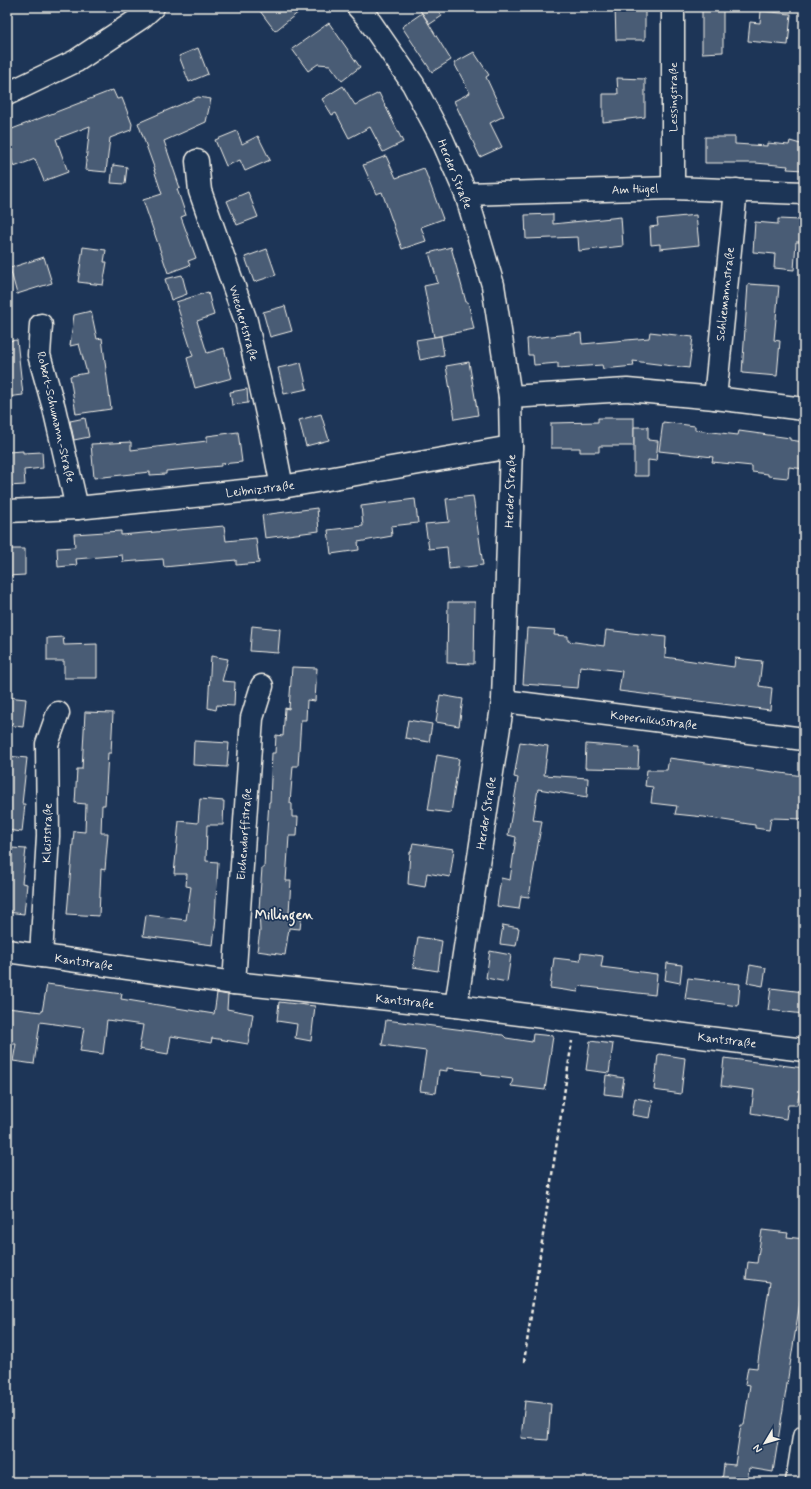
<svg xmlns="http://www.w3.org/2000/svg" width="811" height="1489" font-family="Mynerve,sans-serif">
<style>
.building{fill:#485b74;stroke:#f4f1e8}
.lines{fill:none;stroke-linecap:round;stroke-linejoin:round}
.minor-casing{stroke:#f4f1e8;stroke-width:25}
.path{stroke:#f4f1e8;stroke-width:2.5;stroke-dasharray:4 3;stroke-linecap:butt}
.minor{stroke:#1d3557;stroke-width:22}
.labels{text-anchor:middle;stroke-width:3.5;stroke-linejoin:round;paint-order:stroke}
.street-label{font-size:12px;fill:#f4f1e8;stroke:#1d3557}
.quarter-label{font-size:14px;font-weight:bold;fill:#f4f1e8;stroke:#1d3557}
</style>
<rect width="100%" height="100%" fill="#1d3557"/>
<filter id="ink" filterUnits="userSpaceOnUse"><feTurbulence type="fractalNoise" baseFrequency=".025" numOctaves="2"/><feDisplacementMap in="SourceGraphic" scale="8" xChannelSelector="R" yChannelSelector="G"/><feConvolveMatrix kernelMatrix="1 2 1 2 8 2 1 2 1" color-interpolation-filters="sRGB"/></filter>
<g filter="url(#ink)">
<g class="building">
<path d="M257 7H305L275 31Z"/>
<path d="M417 7H436L442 16 430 24 422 13 451 60 432 72 402 27 422 13Z"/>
<path d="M615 7H645V40H616Z"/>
<path d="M702 10H723V52L702 53Z"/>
<path d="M761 11 791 14 788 45 748 41 750 22 760 23Z"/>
<path d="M329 23 360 67 342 81 330 65 318 64 308 71 292 49Z"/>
<path d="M198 48 208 74 189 82 179 56Z"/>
<path d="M474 52 489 75 486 77 504 116 490 123 502 147 480 157 454 101 470 93 454 63Z"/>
<path d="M617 78 645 79V117L603 122V94H618Z"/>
<path d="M343 86 355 105 379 93 403 142 383 152 370 127 349 138 336 113 332 115 322 99Z"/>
<path d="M113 90 117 99 122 98 132 124 131 130 110 138 106 172 85 170 90 126 56 139 68 172 44 181 35 159 14 167 7 148V131Z"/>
<path d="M198 97 211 99 206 122 164 141 180 188 177 189 186 215 181 217 196 258 188 261 190 265 168 273 143 200 162 194 154 170H155L138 123Z"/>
<path d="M237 131 242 144 258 136 270 160 245 171 240 160 226 166 215 140Z"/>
<path d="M705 137H735V144L767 146V143L789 145 790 141 804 145V170L787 169 788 166 756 163H705Z"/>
<path d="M386 156 396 178 424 168 443 219 421 227 426 241 402 249 382 192 376 194 363 165Z"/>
<path d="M113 165 127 167 125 184 111 183Z"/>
<path d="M248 192 258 217 237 225 227 201Z"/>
<path d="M553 214V224L621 217 623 246 579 251 578 237 526 239 525 215Z"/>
<path d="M696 215 699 245 660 249V244L651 245 650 227 658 226 657 219Z"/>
<path d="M778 219 801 220 800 242H796L794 270 774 268 775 254 753 252 755 222 778 224Z"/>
<path d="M83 247 106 250 104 262H107L103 285 78 282Z"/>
<path d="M451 247 466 302H468L474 329 434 337 424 286 438 283 429 253Z"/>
<path d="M267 249 276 275 254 282 245 257Z"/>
<path d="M44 257 52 283 17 294 10 268Z"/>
<path d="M182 275 187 294 171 300 165 279Z"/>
<path d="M748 284 779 286 774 340 780 341 777 376 742 373Z"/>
<path d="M208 292 214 315 197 321 207 353 224 348 232 378 195 388 187 358 193 356 176 302Z"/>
<path d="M285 306 292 331 270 337 263 312Z"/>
<path d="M91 311 97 339 102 338 111 409 76 414 70 376 87 373 79 344 70 346 74 315Z"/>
<path d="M650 332 693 337 689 368 633 361 634 366 603 369 602 365 558 368V363L534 365 533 355H528L527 339 532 338 581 333 582 344 649 338Z"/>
<path d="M441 336 444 355 420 360 416 340Z"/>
<path d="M17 340 23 395 7 397V341Z"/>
<path d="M469 362 478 415 455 419 446 366Z"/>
<path d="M301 363 307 389 284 394 278 368Z"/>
<path d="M247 389 248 403 232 405 230 392Z"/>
<path d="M321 414 329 440 306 446 299 420Z"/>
<path d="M85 418 89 437 74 440 70 421Z"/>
<path d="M598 418H634V446H599V452H580V448H551V423L598 422Z"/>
<path d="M663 422 695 426V430L738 435 739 431 790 438V440L804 442V469L789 467 788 478 768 476V474L752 472V466L712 462 713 457 659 451Z"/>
<path d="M634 427H648V440L658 441 656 461 648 460V476H634Z"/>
<path d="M238 432 242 462 221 464V466L166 471V474L150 475V472L94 478 91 444 131 442V450L207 441V436Z"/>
<path d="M23 451V453L42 452 43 468 24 470 25 485 7 486V452Z"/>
<path d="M473 496 483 565 449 569 447 547 429 549 425 524 449 522 446 499Z"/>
<path d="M415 499 418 523 391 526 392 536 358 542 359 550 331 554 328 530 363 526 361 506Z"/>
<path d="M317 508 319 531 265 538 262 515Z"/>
<path d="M224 526 226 541 256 538 259 563 236 565V560L164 567 163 559 123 562 122 555 76 559 77 565 58 567 57 548 75 547 74 534 121 531V535Z"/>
<path d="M7 549H25V575L7 576Z"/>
<path d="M448 602H475L474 664 447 663Z"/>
<path d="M252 626 280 629 278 653 250 651Z"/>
<path d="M527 628 555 630 554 635 568 636V641L604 646 606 630 666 637 665 657 734 667 735 658 762 661 759 686 772 688 770 710 619 691 622 671 580 666 578 688 523 684Z"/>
<path d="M63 637 64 645 97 644V678H64V661H47V638Z"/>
<path d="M211 656 228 659 222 681 235 682 234 706 217 705 216 710 208 708Z"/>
<path d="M292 667 317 668 315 701 307 700 306 720H301L298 766H293L290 803 292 804V817H298L297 836H289L286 881H291L289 912H302L300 929 289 928 285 955 257 951 260 931 259 909 262 868H264L265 845H266L269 802H270L272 753H275L276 735 283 736 285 708 289 709Z"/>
<path d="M440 695 463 699 459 726 436 722Z"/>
<path d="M7 697 26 699 23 727 7 725Z"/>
<path d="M85 712 113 713 111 753H108L105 805H102L101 833H108L105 870 101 869 99 916 67 914 74 831 85 832 86 804 75 803 77 769H82Z"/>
<path d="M408 720 432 724 429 742 405 738Z"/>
<path d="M194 741 229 743 227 767 193 765Z"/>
<path d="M520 742 548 746 544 775 588 778 587 797 538 789 533 820 542 821 529 897 521 896 519 909 497 906 501 878 510 880 516 837 508 835 518 778 514 777Z"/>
<path d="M586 744 639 748 638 769 585 768Z"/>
<path d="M437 755 459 759 451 813 428 810Z"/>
<path d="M7 756 27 758 22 804H25L22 832 7 830Z"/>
<path d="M669 758 803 776 800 799H804V819L771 818 769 830 755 828V825L704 817 675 814 677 806 651 803 653 787 645 786 647 770H667Z"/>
<path d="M200 799 224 801 223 825H207L206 861 218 862 215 918H216L213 945 143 936 146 915 186 920 191 887 186 886 187 874H174L179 821 198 823Z"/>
<path d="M413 843 454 849 450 877 427 873 425 887 408 884 410 852H411Z"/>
<path d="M12 848 26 849 22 883 27 884 24 914 7 912V888Z"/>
<path d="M503 925 519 928 516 946 500 944Z"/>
<path d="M418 937 442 941 438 971 413 967Z"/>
<path d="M490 951 511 955 507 982 486 978Z"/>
<path d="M581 953 603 956 601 967 657 974 655 995 579 986 578 992 550 988 554 958 580 961Z"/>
<path d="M667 963 682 965 680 983 665 980Z"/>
<path d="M750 965 766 968 763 986 747 983Z"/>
<path d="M688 978 740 984 738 1006 685 999Z"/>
<path d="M47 984 122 994 121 999 214 1014 217 993 228 995 227 1009 253 1014 248 1044 212 1038 211 1043 171 1036 168 1054 139 1049 143 1025 107 1020 103 1054 80 1051 84 1028 40 1022 34 1064 13 1061 16 1044H7V1008L42 1012Z"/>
<path d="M771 988 804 992V1014L768 1010Z"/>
<path d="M279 1002 315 1006 311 1041 295 1038 297 1024 277 1021Z"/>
<path d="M386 1020 503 1035 506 1038 532 1042 533 1034 553 1036 545 1090 511 1086 513 1079 481 1075 482 1072 447 1068V1071L439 1070 436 1093 420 1091 426 1051 382 1045Z"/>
<path d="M590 1041 613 1044 609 1073 586 1070Z"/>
<path d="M660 1054 685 1058 681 1094 654 1090 658 1055Z"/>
<path d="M724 1058 804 1068V1090L800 1089 797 1105H788L786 1119 751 1113 754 1090 721 1086Z"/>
<path d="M606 1075 624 1078 621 1096 604 1094Z"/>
<path d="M635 1098 653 1101 650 1118 632 1115Z"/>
<path d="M762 1230 788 1233 787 1237 804 1239V1297L801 1296 773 1472 749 1468 747 1482H722L724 1464 735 1465 741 1425H744L750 1385 745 1384 748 1367 757 1368 770 1282 746 1279 748 1262 757 1263Z"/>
<path d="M525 1401 551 1404 548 1440 521 1438Z"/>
</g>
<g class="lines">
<g class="minor-casing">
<g id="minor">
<path d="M358 7 366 16 413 84 442 139 466 194 493 285 510 397 511 447 503 701 456 1006"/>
<path d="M7 94 76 61 142 17 153 7"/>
<path d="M197 161 200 191 246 321 272 436 282 487"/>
<path d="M673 188V7"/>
<path d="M466 194 673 188 804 193"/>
<path d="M41 325 39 355 54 408 77 508"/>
<path d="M510 397 627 390 715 398 736 190"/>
<path d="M715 398 804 409"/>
<path d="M7 511 77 508 282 487 511 447"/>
<path d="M503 701 804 739"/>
<path d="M7 951 234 983 456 1006 804 1050"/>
<path d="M41 956 48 836 47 744 58 713"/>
<path d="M234 983 252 718 262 686"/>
<path d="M797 1482 804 1437"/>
</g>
</g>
<path class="path" d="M524 1362 572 1041"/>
<use href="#minor" class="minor"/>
</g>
</g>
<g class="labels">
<g class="street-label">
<text transform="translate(673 97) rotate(-90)" y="4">Lessingstraße</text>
<text transform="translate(455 174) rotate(68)" y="4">Herder Straße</text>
<text transform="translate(635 189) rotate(-2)" y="4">Am Hügel</text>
<text transform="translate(725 294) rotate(-84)" y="4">Schliemannstraße</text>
<text transform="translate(244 323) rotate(74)" y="4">Wiechertstraße</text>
<text transform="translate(56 417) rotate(77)" y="4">Robert-Schumann-Straße</text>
<text transform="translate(260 489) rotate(-7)" y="4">Leibnizstraße</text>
<text transform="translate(510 491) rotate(-88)" y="4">Herder Straße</text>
<text transform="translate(654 720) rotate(7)" y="4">Kopernikusstraße</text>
<text transform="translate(486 813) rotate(-81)" y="4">Herder Straße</text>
<text transform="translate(47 833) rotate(-89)" y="4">Kleiststraße</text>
<text transform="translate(244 834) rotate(-86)" y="4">Eichendorffstraße</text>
<text transform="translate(84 962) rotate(8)" y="4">Kantstraße</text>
<text transform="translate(405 1001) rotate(6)" y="4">Kantstraße</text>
<text transform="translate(727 1040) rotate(7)" y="4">Kantstraße</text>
</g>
<g class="quarter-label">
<text x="284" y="919">Millingen</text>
</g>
</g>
<rect width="811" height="1489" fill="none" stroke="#1d3557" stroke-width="24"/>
<rect x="12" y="12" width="787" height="1465" fill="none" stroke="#f4f1e8" stroke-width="1.5" filter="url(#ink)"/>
<g transform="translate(765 1443) rotate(232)" stroke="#1d3557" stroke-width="3" paint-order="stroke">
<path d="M0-3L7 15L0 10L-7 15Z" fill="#f4f1e8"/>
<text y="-6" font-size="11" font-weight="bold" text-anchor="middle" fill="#f4f1e8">N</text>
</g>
</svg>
